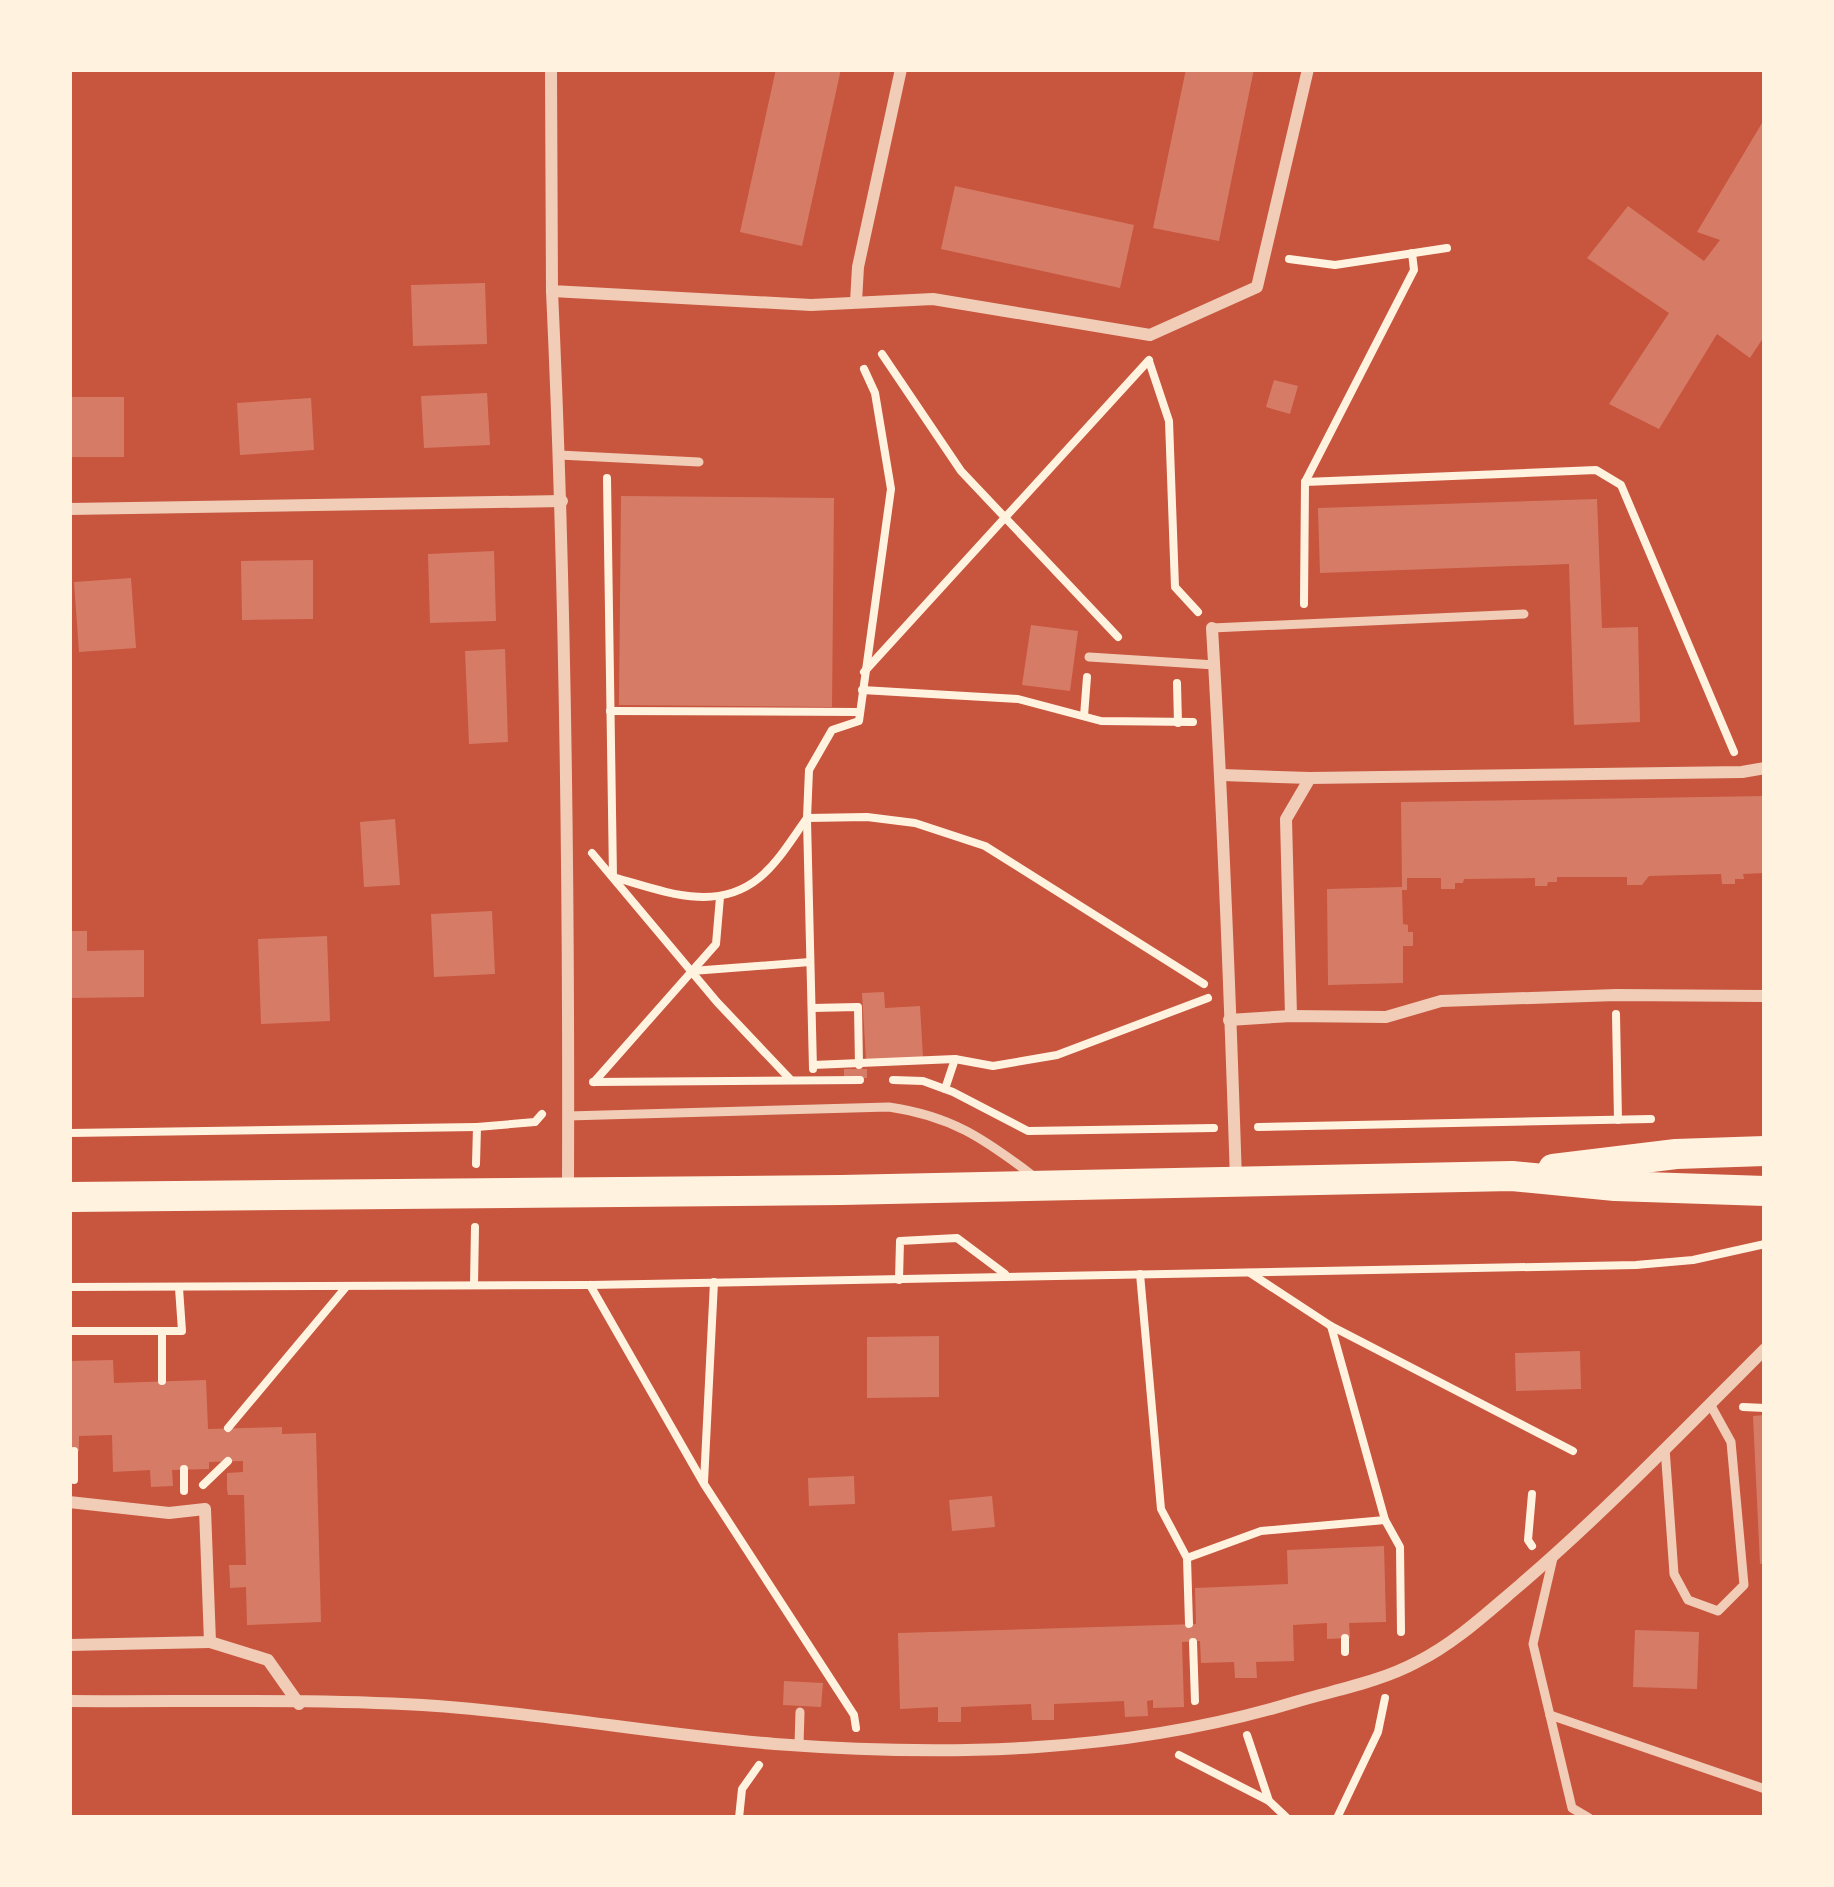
<svg xmlns="http://www.w3.org/2000/svg" width="1834" height="1887" font-family="'Exo 2',sans-serif">
<style>
.building{fill:#d67c66}
.lines{fill:none;stroke-linecap:round;stroke-linejoin:round}
.path{stroke:#fff3e0;stroke-width:8}
.service{stroke:#f1ccb7;stroke-width:9}
.minor{stroke:#f1ccb7;stroke-width:12}
.primary{stroke:#fff3e0;stroke-width:30}
</style>
<rect width="100%" height="100%" fill="#c8553d"/>
<g class="building">
<path d="M776 69H841L802 246 740 232Z"/>
<path d="M1186 69H1254L1219 241 1153 228Z"/>
<path d="M1765 118V335L1750 358 1717 334 1659 429 1609 404 1669 313 1587 258 1628 206 1704 261 1720 240 1697 232Z"/>
<path d="M955 186 1134 225 1120 288 941 249Z"/>
<path d="M485 283 487 344 413 346 411 285Z"/>
<path d="M1274 380 1298 386 1290 414 1266 407Z"/>
<path d="M487 393 490 445 424 448 421 396Z"/>
<rect x="69" y="397" width="55" height="60"/>
<path d="M311 398 314 450 240 455 237 403Z"/>
<path d="M621 496 834 498 832 707 619 705Z"/>
<path d="M1597 499 1602 628 1638 627 1640 722 1574 725 1569 564 1320 573 1318 508Z"/>
<path d="M494 551 496 621 430 623 428 554Z"/>
<path d="M313 560V619L242 620 241 561Z"/>
<path d="M131 578 136 648 79 652 74 582Z"/>
<path d="M1031 625 1078 631 1070 691 1022 685Z"/>
<path d="M505 649 508 742 469 744 465 651Z"/>
<path d="M1765 796V873L1743 874 1744 879H1735V884H1722L1721 874 1649 876 1642 885H1627V877H1557V882H1548L1547 886H1535V878L1464 879 1463 883H1455V889H1441V878H1407V890H1402L1403 924 1408 925V932H1413V946H1403V983L1328 985 1327 889 1402 887 1401 802Z"/>
<path d="M395 819 400 885 364 887 360 822Z"/>
<path d="M492 911 495 974 434 977 431 914Z"/>
<path d="M69 931H87V951L144 950V997L69 998Z"/>
<path d="M327 936 330 1021 261 1024 258 939Z"/>
<path d="M884 992 885 1008 920 1006 923 1057 866 1060 862 993Z"/>
<rect x="844" y="1069" width="23" height="9"/>
<path d="M939 1336V1397L867 1398V1337Z"/>
<path d="M1580 1351 1581 1389 1516 1391 1515 1353Z"/>
<path d="M113 1360 114 1383 206 1380 208 1429 282 1427V1434L316 1433 321 1622 247 1625 246 1587 230 1588V1582L229 1565H246L244 1495H228L227 1489V1473L243 1472V1461L209 1462V1469L172 1470 173 1486 151 1487 150 1470 113 1472 112 1435 79 1436V1451H69V1361Z"/>
<path d="M1765 1415V1563L1760 1564 1753 1416Z"/>
<path d="M854 1476 855 1504 809 1506 808 1478Z"/>
<path d="M992 1496 995 1527 952 1531 949 1500Z"/>
<path d="M1384 1546 1386 1622 1349 1623 1350 1638 1327 1639V1623L1293 1625 1294 1661 1256 1662 1257 1678H1235L1234 1662 1201 1663 1200 1641 1182 1642 1184 1707 1153 1708V1700L1147 1701 1148 1716 1125 1717 1124 1701 1054 1704V1720H1032L1031 1704 961 1707V1722H938V1707L900 1709 898 1633 1196 1624 1195 1588 1288 1584 1287 1550Z"/>
<path d="M1635 1630 1699 1632 1697 1689 1633 1687Z"/>
<path d="M784 1681 823 1683 821 1707 783 1705Z"/>
</g>
<g class="lines">
<g class="path">
<path d="M1289 259 1335 265 1447 248"/>
<path d="M882 354 961 471 1118 637"/>
<path d="M1149 361 1169 421 1175 587 1198 612"/>
<path d="M864 369 875 393 891 489 859 721 832 730 809 770 807 818 867 817 915 823 985 846 1204 984"/>
<path d="M607 478 613 877C661 890 715 914 759 878 778 863 793 837 807 818"/>
<path d="M1305 482 1596 470 1621 485 1734 752"/>
<path d="M1304 604 1305 482 1414 270 1412 253"/>
<path d="M864 672 1149 360"/>
<path d="M1177 683 1178 723"/>
<path d="M862 690 1018 699 1101 721 1193 722"/>
<path d="M610 711 859 712"/>
<path d="M1084 716 1087 677"/>
<path d="M807 820 813 1069"/>
<path d="M592 853 717 1002 790 1079"/>
<path d="M692 971 810 962"/>
<path d="M812 1008 858 1007 859 1065"/>
<path d="M1616 1014 1618 1120"/>
<path d="M813 1065 955 1059 993 1066 1057 1055 1208 998"/>
<path d="M893 1080 923 1081 953 1092 1028 1131 1214 1128"/>
<path d="M593 1082 860 1080"/>
<path d="M594 1082 716 944 720 897"/>
<path d="M945 1089 955 1059"/>
<path d="M1258 1127 1651 1119"/>
<path d="M69 1133 477 1127"/>
<path d="M476 1164 477 1127 535 1122 542 1114"/>
<path d="M1250 1273 1331 1326 1385 1520"/>
<path d="M1140 1274 1161 1509 1187 1558"/>
<path d="M899 1280 900 1241 957 1238 1005 1274"/>
<path d="M474 1285 475 1227"/>
<path d="M590 1285 704 1484 854 1715 856 1728"/>
<path d="M69 1287 590 1285 1636 1265 1693 1260 1765 1244"/>
<path d="M1331 1326 1573 1451"/>
<path d="M69 1331H182L179 1288"/>
<path d="M162 1331V1381"/>
<path d="M1743 1407 1765 1408"/>
<path d="M228 1428 346 1287"/>
<path d="M74 1451V1480"/>
<path d="M184 1469V1491"/>
<path d="M704 1482 714 1282"/>
<path d="M203 1485 228 1461"/>
<path d="M1532 1494 1528 1540 1532 1546"/>
<path d="M1189 1624 1187 1558 1261 1531 1385 1520 1400 1547 1401 1632"/>
<path d="M1345 1638V1652"/>
<path d="M1193 1642 1195 1701"/>
<path d="M1247 1735 1269 1801 1287 1818"/>
<path d="M1179 1755 1269 1801"/>
<path d="M739 1818 742 1789 759 1765"/>
<path d="M1337 1818 1378 1732 1385 1698"/>
</g>
<g class="service">
<path d="M559 455 699 462"/>
<path d="M1212 628 1524 614"/>
<path d="M1089 657 1215 665"/>
<path d="M568 1116 889 1107C951 1116 983 1138 1032 1175"/>
<path d="M1665 1448 1674 1574 1688 1600 1718 1611 1744 1585 1731 1442 1710 1404"/>
<path d="M1553 1558 1533 1644 1572 1808 1589 1818"/>
<path d="M1550 1715 1765 1789"/>
<path d="M799 1745 800 1712"/>
</g>
<g class="minor">
<path d="M551 69 552 291 811 305 933 299 1150 335 1257 287 1308 69"/>
<path d="M552 291C566 591 569 891 568 1191"/>
<path d="M856 302 858 267 901 69"/>
<path d="M69 509 562 501"/>
<path d="M1212 628C1223 812 1230 996 1236 1180"/>
<path d="M1222 775 1310 778 1742 772 1765 768"/>
<path d="M1291 1016 1286 819 1310 778"/>
<path d="M1229 1020 1291 1016 1386 1017 1441 1001 1616 995 1765 996"/>
<path d="M69 1502 169 1513 205 1509 210 1642 69 1645"/>
<path d="M210 1642 268 1660 299 1704"/>
<path d="M69 1701C191 1702 315 1698 437 1706 550 1714 662 1735 775 1744 950 1757 1126 1753 1295 1702 1335 1690 1380 1682 1417 1662 1455 1643 1488 1612 1520 1585 1606 1511 1685 1429 1765 1349"/>
</g>
<g class="primary">
<path d="M1553 1169 1676 1154 1765 1151"/>
<path d="M69 1197 841 1190 1512 1176 1615 1186 1765 1191"/>
</g>
</g>
<rect width="1834" height="1887" fill="none" stroke="#fff3e0" stroke-width="144"/>
</svg>
